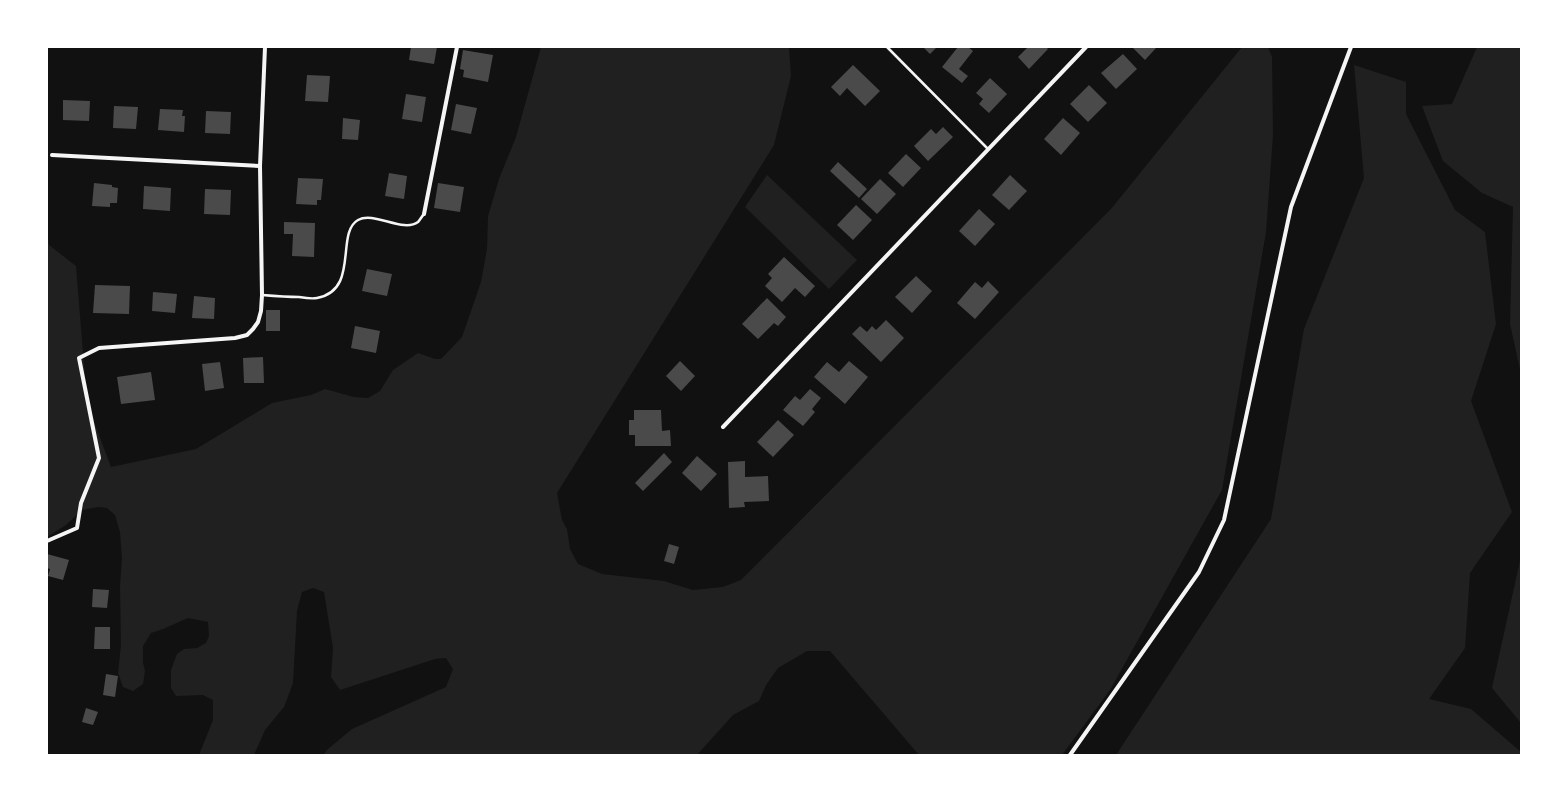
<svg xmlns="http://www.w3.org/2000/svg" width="1568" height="802" font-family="'IBM Plex Sans',sans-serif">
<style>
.green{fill:#202020}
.building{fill:#4a4a4a}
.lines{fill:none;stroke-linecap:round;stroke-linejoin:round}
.service{stroke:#f5f5f5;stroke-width:2.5}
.minor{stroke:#f5f5f5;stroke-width:4}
</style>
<rect width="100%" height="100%" fill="#111"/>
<g class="green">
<path d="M541 47 789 48 791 76 774 145 557 493 562 520 567 529 570 549 578 564 602 574 664 581 693 590 723 587 741 580 1111 209 1242 47H1268L1272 57 1273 135 1266 232 1222 490 1110 690 1062 755H919L830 651H807L778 668 766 685 759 701 733 715 697 755H323L328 749 352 729 446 687 453 669 446 658 435 659 340 690 331 677 333 648 324 592 313 588 302 592 297 611 293 683 284 707 265 730 254 755H199L213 720V700L203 695 176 696 171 688V670L177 654 184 649 197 648 206 643 209 636 208 622 188 618 163 629 151 633 143 646V663L145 671 143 684 133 691 123 687 118 673 121 645 120 586 122 559 120 532 115 515 107 508 98 507 82 510 66 525 47 537V230L49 245 76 266 87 403 111 467 196 449 272 403 311 395 325 389 354 397 368 398 380 391 393 370 418 353 435 359H441L462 337 481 282 487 249 488 216 499 179 516 137Z"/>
<path d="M1477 47H1521V374L1510 324 1513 207 1482 193 1443 161 1422 106 1452 104Z"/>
<path d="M1354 65 1406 82V114L1455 210 1485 232 1496 324 1471 401 1512 512 1470 573 1465 648 1429 699 1471 709 1521 752V755H1116L1271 519 1304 329 1364 178Z"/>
<path d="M767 175 857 260 829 289 745 207Z"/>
<path d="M1521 556V723L1492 688Z"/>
</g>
<g class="building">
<path d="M411 47H437L434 64 409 60Z"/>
<path d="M923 47H937L930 54Z"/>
<path d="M958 47H968L973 51 959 69 968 76 962 83 942 67Z"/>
<path d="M1028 47H1046L1048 49 1029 69 1018 57Z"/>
<path d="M1132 47H1157L1145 60Z"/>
<path d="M463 50 493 55 488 82 463 77 464 70 460 69Z"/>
<path d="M1123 54 1137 69 1116 89 1101 73Z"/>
<path d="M853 65 880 91 865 106 847 88 840 96 831 87Z"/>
<path d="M307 75 330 76 328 102 305 101Z"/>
<path d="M990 78 1007 94 989 113 979 104 983 99 976 93Z"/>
<path d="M1089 85 1107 103 1088 122 1070 104Z"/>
<path d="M406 94 426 97 422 122 402 119Z"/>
<path d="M63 100 90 101 89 121 63 120Z"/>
<path d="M456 104 477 108 471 134 451 130Z"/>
<path d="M114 106 138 107 136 129 113 128Z"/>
<path d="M160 109 183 110 182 116H185L184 132 158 130Z"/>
<path d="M206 111 231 112 230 134 205 133Z"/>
<path d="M343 118 360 120 358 140 342 139Z"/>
<path d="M1063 118 1080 133 1061 155 1044 139Z"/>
<path d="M943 127 953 137 928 161 914 146 931 129 936 134Z"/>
<path d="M906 154 921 168 903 187 888 173Z"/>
<path d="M838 162 867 189 859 198 830 171Z"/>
<path d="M389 173 407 176 404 199 385 196Z"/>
<path d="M1010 175 1027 191 1009 210 992 195Z"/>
<path d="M298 178 323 179 321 200H317V205L296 204Z"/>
<path d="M880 179 896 194 877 214 861 199Z"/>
<path d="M94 183 112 185V187L118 188 117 203H110V207L92 206Z"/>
<path d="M438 183 464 187 460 212 434 208Z"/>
<path d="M144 186 171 188 170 211 143 209Z"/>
<path d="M205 189 231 190 230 215 204 214Z"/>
<path d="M856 205 872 220 853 240 837 225Z"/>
<path d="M979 209 995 224 975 246 959 231Z"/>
<path d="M284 222 315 223 314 257 292 256 293 234H284Z"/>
<path d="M784 257 815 286 805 297 795 288 782 302 765 286 772 278 768 274Z"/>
<path d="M367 269 392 274 387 296 362 291Z"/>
<path d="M916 276 932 291 912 313 895 297Z"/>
<path d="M988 281 999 292 975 319 957 303 975 282 982 288Z"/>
<path d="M95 285 130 286 129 314 93 313Z"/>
<path d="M153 292 177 294 175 313 152 311Z"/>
<path d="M194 296 215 298 214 319 192 318Z"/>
<path d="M767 298 786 317 778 326 774 323 758 339 742 324Z"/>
<rect x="266" y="310" width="14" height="21"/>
<path d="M886 320 904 338 881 362 852 334 860 326 867 332 872 326 876 330Z"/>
<path d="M355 326 380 331 376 353 351 348Z"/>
<path d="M263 357 264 383H244L243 358Z"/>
<path d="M680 361 695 376 681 391 666 376Z"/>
<path d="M849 361 868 377 845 404 814 377 827 362 839 372Z"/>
<path d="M220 362 224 388 205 391 202 364Z"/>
<path d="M151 372 155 400 121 404 117 377Z"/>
<path d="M810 389 821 398 812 409 815 412 803 426 783 410 795 396 800 400Z"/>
<path d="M634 410H661L662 431 670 430 671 446H635V435H629V420H634Z"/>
<path d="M778 420 794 435 773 457 757 442Z"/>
<path d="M664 453 672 462 643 491 635 483Z"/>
<path d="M697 456 717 474 701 491 682 473Z"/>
<path d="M745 461V477L768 476 769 501 744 502 745 507 729 508 728 462Z"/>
<path d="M669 544 679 547 674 564 664 561Z"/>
<path d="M47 554 69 560 63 580 48 576 50 569 47 568Z"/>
<path d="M93 589 109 590 107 608 92 607Z"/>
<path d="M95 627H110V649H94Z"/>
<path d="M106 674 118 676 115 697 103 695Z"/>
<path d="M86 708 98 712 93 725 82 722Z"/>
</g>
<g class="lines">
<g class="service">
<path d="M887 47 988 149"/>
<path d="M262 295C274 296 287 297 299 297 305 298 312 299 317 298 360 290 335 233 358 220 374 211 403 233 418 222 420 220 422 216 424 214"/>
</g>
<g class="minor">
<path d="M52 155 260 166"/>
<path d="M424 214 457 47"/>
<path d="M723 427 1086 47"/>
<path d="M47 541 77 528 81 503 99 458 79 358 99 348 235 338 247 335 253 329 258 322 261 311 262 295 260 166 265 47"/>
<path d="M1070 755 1199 572 1224 520 1291 207 1351 47"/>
</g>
</g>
<rect width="1568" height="802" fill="none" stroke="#ffffff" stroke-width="96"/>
</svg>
